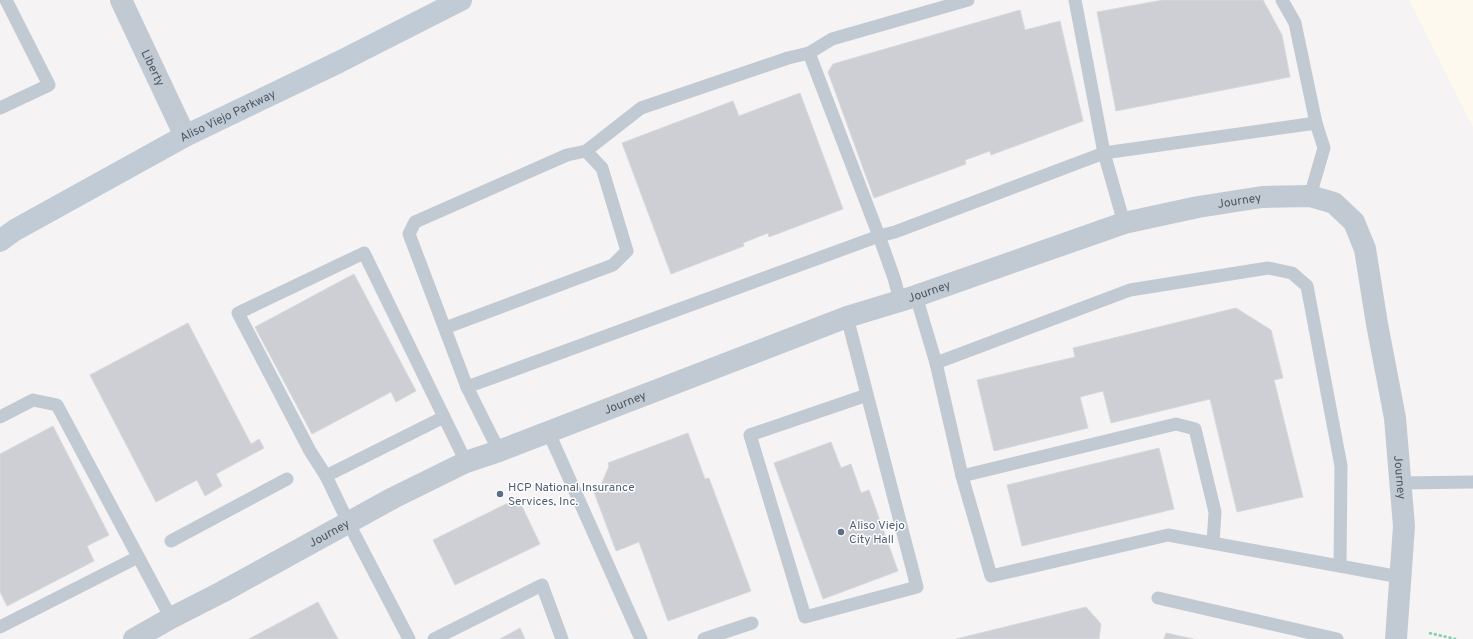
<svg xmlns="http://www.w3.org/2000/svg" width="1473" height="639" font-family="Overpass,sans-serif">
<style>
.commercial{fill:#fdf9ef}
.building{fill:#cdcfd5;stroke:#d7d9de}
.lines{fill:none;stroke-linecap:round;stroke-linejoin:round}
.path{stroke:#7ad0a6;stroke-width:2.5;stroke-dasharray:3 2;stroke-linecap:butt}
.service{stroke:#c1cad2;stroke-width:13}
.minor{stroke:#c1cad2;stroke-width:22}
.secondary{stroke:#c1cbd6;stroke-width:22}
.service-dot{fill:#5c6f8a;stroke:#fff;stroke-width:1.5}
.labels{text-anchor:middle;stroke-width:3;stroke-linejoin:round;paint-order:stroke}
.street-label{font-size:12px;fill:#4a5661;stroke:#fff}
.service-label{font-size:12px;fill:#4e5e75;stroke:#fff;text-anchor:start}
</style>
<rect width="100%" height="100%" fill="#f5f3f3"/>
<path class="commercial" d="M1409 0H1473V128Z"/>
<g class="building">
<path d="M1163 0H1263L1282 35 1290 77 1116 111 1097 12Z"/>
<path d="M1020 10 1025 30 1060 21 1083 121 991 155 990 151 965 160 966 164 874 198 828 72 833 64Z"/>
<path d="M800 93 843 209 769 237 768 233 743 243 744 246 671 274 622 143 733 101 739 116Z"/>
<path d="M354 274 416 391 396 402 391 392 312 434 255 327Z"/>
<path d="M1236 308 1271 330 1283 378 1274 380 1303 497 1237 512 1210 399 1111 423 1103 391 1080 397 1088 428 994 451 977 380 1075 357 1073 348Z"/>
<path d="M188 323 251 444 259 439 264 448 216 474 222 486 205 496 197 480 156 502 90 375Z"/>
<path d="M53 426 109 535 87 546 94 561 7 606 0 592V454Z"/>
<path d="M688 433 705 479 709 478 751 591 668 621 639 542 616 551 594 492 599 490 609 466 608 463Z"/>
<path d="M831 442 841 468 851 464 861 493 869 490 898 571 823 599 774 463Z"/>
<path d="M1159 448 1174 509 1022 546 1007 485Z"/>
<path d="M518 498 540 544 455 585 433 540Z"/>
<path d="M318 602 338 639H249Z"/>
<path d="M1086 607 1101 624 1099 639H956Z"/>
<path d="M520 628 525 639H500Z"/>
<path d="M1166 633 1194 639H1164Z"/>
</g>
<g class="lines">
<path class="path" d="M1429 633 1456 639"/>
<g class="service">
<path d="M1075 0 1104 153 1124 223"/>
<path d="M1282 0 1295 23 1316 123"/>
<path d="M0 108 49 85 6 0"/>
<path d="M586 151 641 108 788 58 809 53"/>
<path d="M916 296 936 363 962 476 991 576 1168 535 1400 577"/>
<path d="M900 300 894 278 879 236 809 53 832 39 968 0"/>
<path d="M847 317 917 587 805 617 750 435 867 395"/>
<path d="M445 328 613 265 627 251 602 168 586 151 567 155 415 222 409 234 467 387 499 451"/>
<path d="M936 363 1130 290 1268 268 1292 273 1307 286 1341 466 1340 566"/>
<path d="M467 387 879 236 895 232 1104 153 1316 123 1324 148 1310 196"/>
<path d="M0 417 33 400 57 405 171 618"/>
<path d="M548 431 641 639"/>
<path d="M326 476 310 451 238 313 364 253 444 417"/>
<path d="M962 476 1176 424 1195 429 1215 512 1213 543"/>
<path d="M1400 483 1473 482"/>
<path d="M171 541 287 479"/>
<path d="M1158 598 1337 639"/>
<path d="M0 627 138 557"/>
<path d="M409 639 348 522 326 476 444 417 466 462"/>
<path d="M434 639 542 585 562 639"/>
<path d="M704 639 752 623"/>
</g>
<g class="minor">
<path id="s1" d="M121 0 185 136"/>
<path id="s2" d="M134 639 171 618 222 592 393 498 466 462 499 451 847 317 916 296 1124 223 1198 207 1262 197 1310 196 1334 203 1354 222 1365 249 1377 324 1395 418 1404 526 1396 639"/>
</g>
<path class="secondary" id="s3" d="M0 241 15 230 185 136 339 62 461 0"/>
</g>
<g class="service-dot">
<circle cx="500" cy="494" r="4"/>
<circle cx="841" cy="532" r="4"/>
</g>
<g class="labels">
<g class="street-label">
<text dy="4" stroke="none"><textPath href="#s1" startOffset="75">Liberty</textPath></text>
<text dy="4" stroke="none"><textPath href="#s3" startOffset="260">Aliso Viejo Parkway</textPath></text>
<text dy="4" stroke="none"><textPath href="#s2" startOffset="1194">Journey</textPath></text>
<text dy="4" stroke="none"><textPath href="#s2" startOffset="870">Journey</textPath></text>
<text dy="4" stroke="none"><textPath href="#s2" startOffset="546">Journey</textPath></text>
<text dy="4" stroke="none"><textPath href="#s2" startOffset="1578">Journey</textPath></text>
<text dy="4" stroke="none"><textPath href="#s2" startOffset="222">Journey</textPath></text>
</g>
<g class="service-label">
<text x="508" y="491">HCP National Insurance<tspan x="508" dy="14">Services, Inc.</tspan></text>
<text x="849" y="529">Aliso Viejo<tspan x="849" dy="14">City Hall</tspan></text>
</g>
</g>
</svg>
